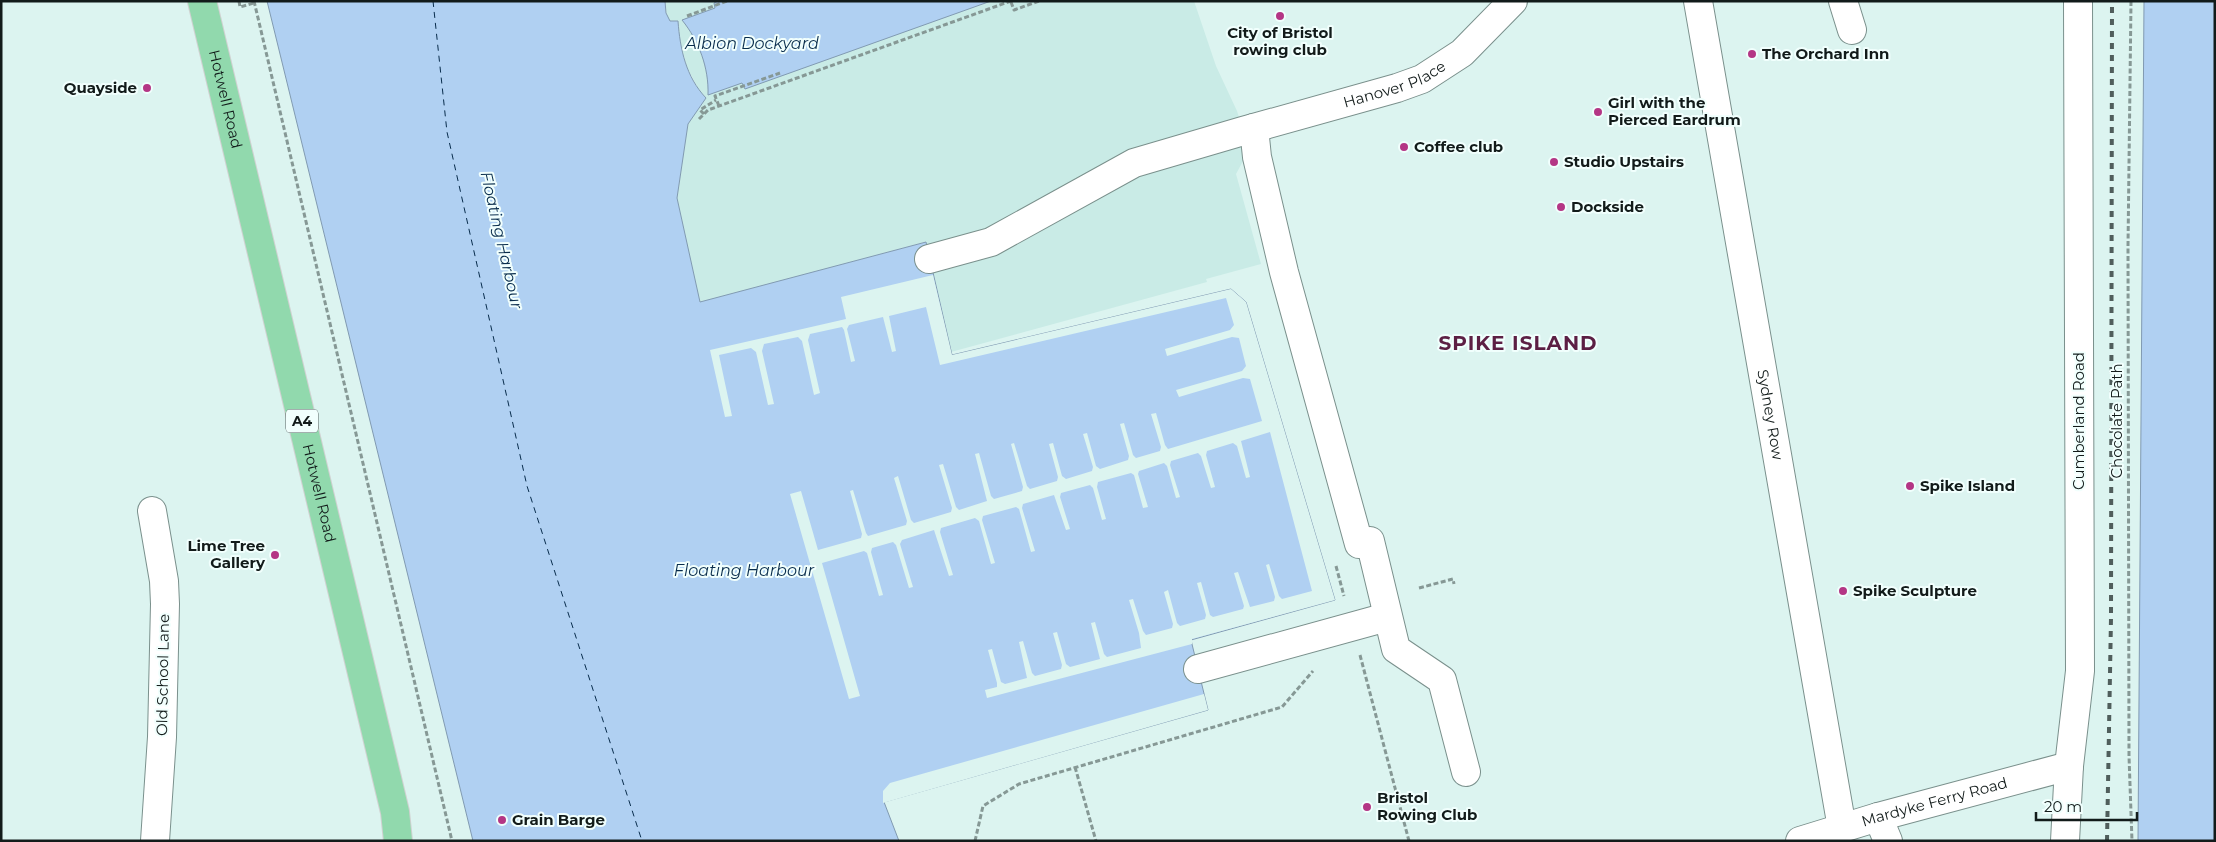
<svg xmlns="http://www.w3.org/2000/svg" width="2216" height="842" font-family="Montserrat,sans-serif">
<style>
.built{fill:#c9ebe6}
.water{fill:#b0d0f2;stroke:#819ab1}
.pier{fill:#dcf4f0}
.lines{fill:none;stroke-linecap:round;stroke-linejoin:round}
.ferry{stroke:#082c4c;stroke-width:1;stroke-dasharray:6 5;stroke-linecap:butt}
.minor-casing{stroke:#7a908c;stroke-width:30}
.major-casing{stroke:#d0d1d1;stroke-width:30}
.path{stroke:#869895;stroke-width:3;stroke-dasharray:5 2.5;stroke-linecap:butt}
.minor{stroke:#fff;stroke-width:28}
.major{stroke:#91d9ad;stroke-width:28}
.rail{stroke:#505e5c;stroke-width:4;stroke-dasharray:6 6;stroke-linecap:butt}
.poi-dot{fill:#b43685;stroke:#f1fffd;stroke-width:2}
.labels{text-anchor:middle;stroke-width:4;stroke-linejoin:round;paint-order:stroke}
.shield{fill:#f1fffd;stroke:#555f5e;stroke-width:1}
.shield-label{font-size:14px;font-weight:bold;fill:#121b1a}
.poi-label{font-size:15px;font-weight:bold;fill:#121b1a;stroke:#f1fffd;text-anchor:start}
.street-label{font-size:15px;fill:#121b1a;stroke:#f1fffd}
.water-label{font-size:16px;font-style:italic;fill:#082c4c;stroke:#f1fffd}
.district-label{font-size:20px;font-weight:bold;letter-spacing:1px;fill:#5c1f44;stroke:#f1fffd}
</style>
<rect width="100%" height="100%" fill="#dcf4f0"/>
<path class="built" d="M665 1H1194L1216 66 1237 111 1249 150 1236 174 1261 264 1206 279 1207 282 951 352 925 242 699 303 677 198 688 124 706 98 699 90 687 67 679 37 678 22 670 21 667 17Z"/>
<g class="water">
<path d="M267 1H665L666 13 670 21H678C680 49 686 77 706 98L688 124 677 198 700 302 926 242 952 355 1231 289 1246 302 1335 600 1191 640 1208 710 884 802 899 841H473Z"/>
<path d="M718 1H991L745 89 742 83 708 95C709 68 699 41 682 20L715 8 714 3Z"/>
<path d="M2144 1H2215V841H2138Z"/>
</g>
<g class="pier">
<path d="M933 275 952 355 1231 289 1246 302 1335 600 1192 639V644L987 698 985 690 997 687V683L988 650 992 649 1001 682 1005 684 1027 678 1019 642 1023 641 1032 673 1035 676 1061 669 1062 665 1053 633 1057 632 1066 664 1070 667 1100 659 1091 623 1095 622 1104 654 1107 657 1141 648 1139 633 1129 600 1133 599 1143 631 1146 635 1172 628 1173 624 1164 592 1168 590 1177 623 1180 626 1205 619 1206 615 1197 583 1201 582 1210 615 1213 617 1243 609 1244 606 1234 573 1238 572 1250 607 1274 601 1275 597 1266 565 1269 564 1279 596 1282 599 1312 591 1270 432 1241 441 1250 477 1246 478 1237 446 1233 443 1207 451 1206 455 1215 487 1211 488 1201 456 1198 453 1171 461 1170 465 1180 497 1176 498 1167 466 1164 463 1139 471 1138 474 1148 507 1143 508 1134 475 1131 473 1098 482 1097 487 1106 519 1102 520 1093 488 1090 485 1061 493 1060 497 1070 529 1066 530 1054 495 1023 504 1022 508 1035 551 1031 552 1019 509 1016 507 983 516 982 520 995 563 991 564 979 521 975 518 941 528 940 532 953 575 949 576 934 530 902 540 900 544 913 587 909 588 896 545 893 542 872 548 871 552 883 595 879 596 867 553 864 551 822 563 860 696 849 699 790 494 801 491 818 550 861 538 862 534 850 491 853 490 866 533 868 536 906 525 907 521 894 478 898 476 911 520 914 523 951 512 952 508 939 465 943 464 956 507 959 510 987 501 975 454 979 453 991 496 994 499 1022 491 1023 487 1011 444 1014 443 1027 486 1030 489 1057 481 1058 477 1049 444 1053 443 1062 476 1066 479 1092 471 1093 467 1083 434 1087 433 1096 466 1100 469 1128 460 1129 456 1120 424 1124 423 1133 455 1136 458 1160 451 1161 447 1151 414 1156 413 1165 445 1168 449 1262 421 1250 379 1243 378 1179 397 1176 390 1242 371 1246 366 1239 338 1232 337 1167 356 1165 349 1230 330 1234 325 1226 298 940 365 926 307 889 316 896 351 892 352 883 317 849 325 847 329 855 361 851 362 844 330 842 327 810 334 808 340 820 393 814 395 802 341 798 337 764 344 762 351 774 404 768 405 756 352 751 348 719 355 732 416 725 417 710 350 846 319 841 297Z"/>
<path d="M1204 694 1208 710 883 803V791L890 783Z"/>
</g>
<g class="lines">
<path class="ferry" d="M433 1 447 132 527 486 642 841"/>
<g class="minor-casing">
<g id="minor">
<path id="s1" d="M1698 1 1842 828"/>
<path d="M1843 1 1852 30"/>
<path d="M1254 128 1257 157 1284 272 1359 544 1370 541 1396 649 1442 680 1466 772"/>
<path id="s2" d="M929 259 991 242 1134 163 1243 131 1397 88 1422 79 1462 53 1513 1"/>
<path d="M152 511 164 581 165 604 162 737 155 841"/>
<path d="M1198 669 1387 617"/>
<path d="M1878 817 1888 841"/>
<path id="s3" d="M1800 841 1878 817 2069 766"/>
<path d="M2065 841 2069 766 2080 671 2078 1"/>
</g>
</g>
<g class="major-casing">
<g id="major">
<path id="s4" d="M202 1 395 812 398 841"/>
</g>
</g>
<g class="path">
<path d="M239 1 240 7 254 3"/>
<path d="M254 1 452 841"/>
<path d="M2131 1 2128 246 2129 756 2132 841"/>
<path d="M1011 2 1014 10 1039 1"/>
<path d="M687 16 727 1"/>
<path d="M719 106 715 96 780 73"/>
<path d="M704 114 700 110 716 100"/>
<path d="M699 119 708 110 1011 1"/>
<path d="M1336 566 1344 596"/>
<path d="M1419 588 1453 579 1454 584"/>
<path d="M1360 655 1409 841"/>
<path d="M1075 767 1096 841"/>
<path d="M975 841 983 806 1019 784 1282 707 1313 671"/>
</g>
<use href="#minor" class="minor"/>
<use href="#major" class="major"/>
<path class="rail" d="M2107 841 2111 618 2112 1"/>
</g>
<g class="poi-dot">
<circle cx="1280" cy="16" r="5"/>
<circle cx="1752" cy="54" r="5"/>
<circle cx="147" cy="88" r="5"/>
<circle cx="1598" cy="112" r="5"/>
<circle cx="1404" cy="147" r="5"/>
<circle cx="1554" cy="162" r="5"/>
<circle cx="1561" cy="207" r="5"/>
<circle cx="1910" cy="486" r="5"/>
<circle cx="275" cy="555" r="5"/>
<circle cx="1843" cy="591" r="5"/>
<circle cx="1367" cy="807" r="5"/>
<circle cx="502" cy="820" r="5"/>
</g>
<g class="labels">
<rect class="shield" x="286" y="409.5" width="32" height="23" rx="4"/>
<g class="shield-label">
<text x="302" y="426">A4</text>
</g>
<g class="poi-label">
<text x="1280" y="38" text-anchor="middle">City of Bristol<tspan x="1280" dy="17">rowing club</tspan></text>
<text x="1762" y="59">The Orchard Inn</text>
<text x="137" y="93" text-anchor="end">Quayside</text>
<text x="1608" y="108">Girl with the<tspan x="1608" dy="17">Pierced Eardrum</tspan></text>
<text x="1414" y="152">Coffee club</text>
<text x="1564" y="167">Studio Upstairs</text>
<text x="1571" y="212">Dockside</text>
<text x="1920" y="491">Spike Island</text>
<text x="265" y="551" text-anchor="end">Lime Tree<tspan x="265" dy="17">Gallery</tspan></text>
<text x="1853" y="596">Spike Sculpture</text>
<text x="1377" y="803">Bristol<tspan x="1377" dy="17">Rowing Club</tspan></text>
<text x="512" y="825">Grain Barge</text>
</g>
<g class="street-label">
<text dy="5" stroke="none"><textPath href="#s2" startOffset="500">Hanover Place</textPath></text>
<text dy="5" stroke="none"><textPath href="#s4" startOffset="101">Hotwell Road</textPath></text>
<text dy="5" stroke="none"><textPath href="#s1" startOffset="420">Sydney Row</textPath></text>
<text transform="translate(2079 421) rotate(-90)" y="5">Cumberland Road</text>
<text transform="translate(2117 421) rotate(-90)" y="5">Chocolate Path</text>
<text dy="5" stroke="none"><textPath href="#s4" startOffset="506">Hotwell Road</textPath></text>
<text transform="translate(163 675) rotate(-89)" y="5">Old School Lane</text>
<text dy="5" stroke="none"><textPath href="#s3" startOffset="140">Mardyke Ferry Road</textPath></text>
</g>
<g class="water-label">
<text x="752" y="49">Albion Dockyard</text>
<text transform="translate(502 240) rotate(77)" y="6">Floating Harbour</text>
<text x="744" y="576">Floating Harbour</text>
</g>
<g class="district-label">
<text x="1518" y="350">SPIKE ISLAND</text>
</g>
</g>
<rect width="2216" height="842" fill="none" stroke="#121b1a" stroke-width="5"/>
<path d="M2036 812v8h101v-8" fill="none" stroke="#121b1a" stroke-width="2.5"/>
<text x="2044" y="812" font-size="15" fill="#121b1a" stroke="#f1fffd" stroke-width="4" paint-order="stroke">20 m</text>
</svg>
